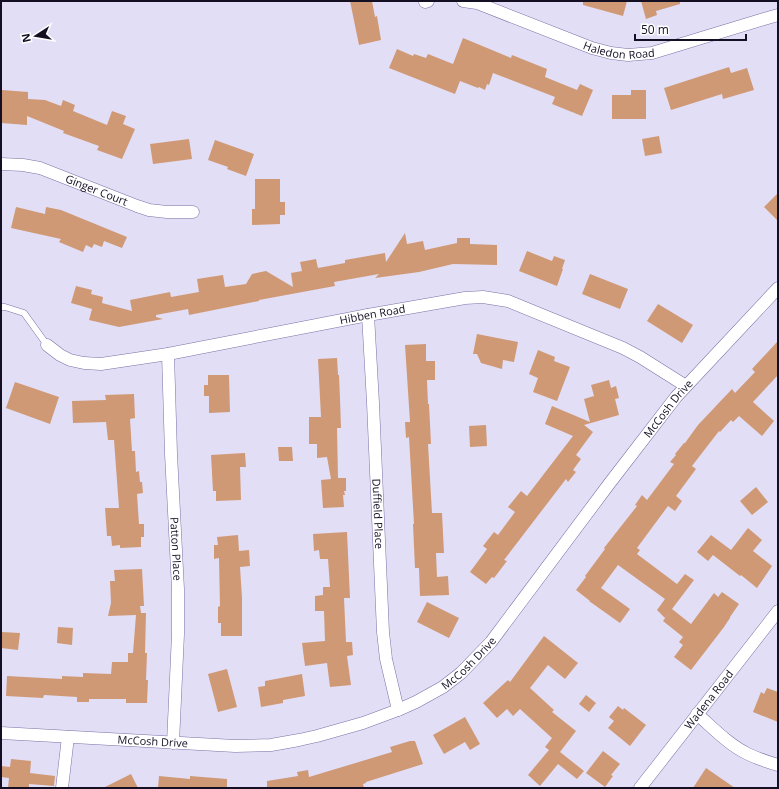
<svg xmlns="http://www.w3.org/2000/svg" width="779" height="789" font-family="'Open Sans',sans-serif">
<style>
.building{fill:#d09975}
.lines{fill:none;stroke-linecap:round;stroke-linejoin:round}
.service-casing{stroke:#7c70a6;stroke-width:7}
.minor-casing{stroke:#7c70a6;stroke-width:13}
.service{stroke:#fff;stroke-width:6}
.minor{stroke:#fff;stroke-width:12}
.labels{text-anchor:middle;stroke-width:4;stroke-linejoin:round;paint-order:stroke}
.street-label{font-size:11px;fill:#150f24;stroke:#fff}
</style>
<rect width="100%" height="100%" fill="#e2def6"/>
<g class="building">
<path d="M350 1H372L375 17 377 16 381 40 359 45Z"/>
<path d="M583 1H627L623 16 583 5Z"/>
<path d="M641 1H680V4L656 11 657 15 646 19Z"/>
<path d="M463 38 511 58 512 55 547 69 545 77 577 90 580 84 593 90 582 116 552 104 555 97 493 73 489 85 487 84 485 90 479 87 478 88 460 81 455 94 389 68 397 49 413 56 414 54 426 58 428 54 453 64Z"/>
<path d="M729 67 731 73 747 68 754 90 723 99 722 94 671 110 664 88Z"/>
<path d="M2 90 28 92V99L45 100 61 106 63 100 75 105 73 111 107 125 112 111 126 116 123 124 135 129 122 159 97 150 99 146 63 133 64 131 27 116V125L1 123Z"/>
<path d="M631 90H646V119H612V95H631Z"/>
<path d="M659 136 662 153 645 156 642 139Z"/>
<path d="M189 139 192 159 153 164 150 144Z"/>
<path d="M215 140 254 154 246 176 227 169 228 167 208 160Z"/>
<path d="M255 179H280V202H285V215H280V224L252 225V209H255Z"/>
<path d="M778 193V221L764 207Z"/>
<path d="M16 207 45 214 46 207 61 210 127 237 122 248 104 241 102 247 94 244 92 248 86 245 83 252 59 242 61 239 11 228Z"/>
<path d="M405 233 407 244 423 241 425 250 457 243V238H470V244L497 245V265L453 264 419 272 375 278 379 274 334 282 335 286 259 300V301L189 315 188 309 156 315V317L163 319 119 327 89 320 92 309 71 303 76 286 92 290 91 294 103 297 102 303 132 311 130 300 170 292 171 297 199 292 197 279 223 275 225 287 246 284 252 274 266 271 293 287 291 273 302 271 300 262 316 259 318 268 345 263V260L385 253 386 262Z"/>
<path d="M527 251 552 261 554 256 565 260 562 269H563L557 286 519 271Z"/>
<path d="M590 274 628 289 620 309 582 294Z"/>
<path d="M658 304 693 325 682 343 647 321Z"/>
<path d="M477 334 518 342 514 362 503 360 502 369 481 363 477 354H473Z"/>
<path d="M778 341V375L753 402 774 421 762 436 739 416 733 422 731 420 720 432 719 431 692 466 696 469 676 496 682 501 675 511 668 506 637 548 640 550 637 554 677 584 685 574 694 580 672 609 691 624 714 593 718 597 722 592 739 604 730 617V618L724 627 691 670 674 657 683 645 679 642 683 637 663 621 671 610 665 618 657 610 665 599 618 565 601 588 630 609 620 623 589 601H590L576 590 586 577 585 576 605 549 604 548 637 506 635 505 642 495 647 500 674 464 670 462 676 455 675 454 684 443H685L698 425 732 389 735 393 755 372 752 369Z"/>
<path d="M426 344V361H435V380H427L428 404H429L431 444H428L432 513H442L444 553H436L437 577 448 576 449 595 420 596 419 568H415L413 524H414L409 437 406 438 405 422H410L405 345Z"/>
<path d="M538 350 555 357 554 361 570 367 557 401 533 392 538 378 529 374Z"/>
<path d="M337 358 338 375H339L340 399 341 428H337L338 478H346V491H344L345 495H343L344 507 323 508 321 480 331 479 327 457 317 458V444H309V417H321L318 359Z"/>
<path d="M208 375H229L230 412 209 413V396H204V385H208Z"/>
<path d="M609 380 611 388 616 386 619 398 615 399 619 415 584 425 593 432 576 455 581 459 573 470 576 472 568 482 566 479 504 560 507 561 494 578 492 577 486 584 470 572 487 549 483 546 494 532 498 535 515 512 508 507 521 491 527 496 573 436 545 424 552 406 590 422 584 399 594 396 591 385Z"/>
<path d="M15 382 59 397 50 424 6 408Z"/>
<path d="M134 394 135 418 130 419 132 451H135L136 472 139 471 140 482H142L143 493 137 494 139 524H144V537H141V547L120 548V545L112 546 111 536H107L105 508H119L114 440H108L106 422 73 423 72 401 106 400 105 395Z"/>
<path d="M486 425 487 446 470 447 469 426Z"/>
<path d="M278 447H292L293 461H279Z"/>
<path d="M244 453H245L246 467H240L241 500 216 501V491H213L211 455Z"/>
<path d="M756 487 768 502 752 515 740 501Z"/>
<path d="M748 528 762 540 753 551 772 566 757 588 741 575 740 576 713 555 708 561 697 552 711 535 731 550Z"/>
<path d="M347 532 350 598H344L346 642H352L353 655 347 656 351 685 330 687 327 663 305 666 302 643 325 641 324 611H315V596L323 595V587H330L328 559H320L319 550 314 551 313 534Z"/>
<path d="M238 535 239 551 249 550 250 566 240 567 242 598V636H221V623H218V607L220 606 219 558 214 559V545H218L217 537Z"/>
<path d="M142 569 144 606H140L141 613H146L145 653H147L146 680H148L147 703H126V699H89V702H77V697L44 695 43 698 6 696 7 676 62 679V676L83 677V673L111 674 112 662H128V653H133L136 615 108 616 111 603 110 581H115L114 570Z"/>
<path d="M427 602 459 618 449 638 417 622Z"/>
<path d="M58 627 73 628 72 645 57 643Z"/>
<path d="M2 632 20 633 18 650 1 648Z"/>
<path d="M544 636 578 663 565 679 548 665 530 688 554 710 552 712 576 731 560 752 584 771 577 779 558 764 540 786 528 775 549 750 545 747 552 738 520 709 513 716 507 709 497 718 483 703 508 680 510 682Z"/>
<path d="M227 669 237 707 218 712 208 674Z"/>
<path d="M302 674 305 696 283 700V703L261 707 258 687 265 686V681Z"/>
<path d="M767 688 778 692V722L753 712 761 692 764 694Z"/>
<path d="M586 695 596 703 589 712 579 704Z"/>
<path d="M618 706 623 710 624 708 646 725 630 746 608 728 614 721 609 717Z"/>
<path d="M465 717 480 744 470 750 465 742 444 754 433 735Z"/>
<path d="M410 741H415L423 764 366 782V783L363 784 364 788H267V781L298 776 297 772 308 770 309 777 392 752 390 747Z"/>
<path d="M603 751 620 764 611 775 613 776 605 787 586 773Z"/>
<path d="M11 759 31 761 30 773 55 776 54 786 29 784V788H8L9 778 1 777V766L10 767Z"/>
<path d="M706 768 735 788H693Z"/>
<path d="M131 774 138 788H103Z"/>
<path d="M159 776 190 779V776L227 779V788H158Z"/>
</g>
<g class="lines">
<g class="service-casing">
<path id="service" d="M1 307H5L24 313 47 345"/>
</g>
<g class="minor-casing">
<g id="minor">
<path id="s1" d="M463 1 477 3 592 48 611 53 628 55 652 53 764 19 778 15"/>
<path d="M425 2 428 1"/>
<path id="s2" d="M1 164 23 165 40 168 137 206 149 210 167 212H193"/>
<path id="s3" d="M368 315 373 403 383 632 386 659 398 710"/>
<path id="s4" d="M47 345 60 355 70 360 84 363 101 364 168 354 368 315 465 298 483 297 508 301 623 348 640 357 686 386"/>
<path id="s5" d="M168 354 171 454 178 589V634L173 743"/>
<path d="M697 714C713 728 729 745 748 754 758 759 768 762 778 765"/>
<path id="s6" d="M1 733 235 746 271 745 299 740 317 736 363 723 398 710 416 702 443 687 461 673 491 642 609 484 676 397 778 288"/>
<path d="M62 788 68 737"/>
<path id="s7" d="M640 788 778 611"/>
</g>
</g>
<use href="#service" class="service"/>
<use href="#minor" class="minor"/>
</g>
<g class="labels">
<g class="street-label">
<text dy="4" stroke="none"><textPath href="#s1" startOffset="165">Haledon Road</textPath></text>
<text dy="4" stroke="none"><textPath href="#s2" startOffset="100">Ginger Court</textPath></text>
<text dy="4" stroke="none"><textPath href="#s4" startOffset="335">Hibben Road</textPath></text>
<text dy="4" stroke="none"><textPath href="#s6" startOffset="812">McCosh Drive</textPath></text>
<text dy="4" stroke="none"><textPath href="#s3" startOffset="199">Duffield Place</textPath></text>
<text dy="4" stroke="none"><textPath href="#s5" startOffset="195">Patton Place</textPath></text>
<text dy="4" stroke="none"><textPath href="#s6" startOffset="488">McCosh Drive</textPath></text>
<text dy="4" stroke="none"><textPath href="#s7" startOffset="112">Wadena Road</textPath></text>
<text dy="4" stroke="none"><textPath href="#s6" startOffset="152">McCosh Drive</textPath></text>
</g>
</g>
<rect width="779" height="789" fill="none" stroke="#150f24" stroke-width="4"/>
<g transform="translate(36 36) rotate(258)" stroke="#ffffff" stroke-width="3" paint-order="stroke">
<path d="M0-3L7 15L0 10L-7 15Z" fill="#150f24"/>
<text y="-6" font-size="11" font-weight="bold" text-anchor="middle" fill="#150f24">N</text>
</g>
<path d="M635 34v6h111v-6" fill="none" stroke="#150f24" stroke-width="2"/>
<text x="641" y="34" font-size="12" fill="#150f24" stroke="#ffffff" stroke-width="3" paint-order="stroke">50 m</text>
</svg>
